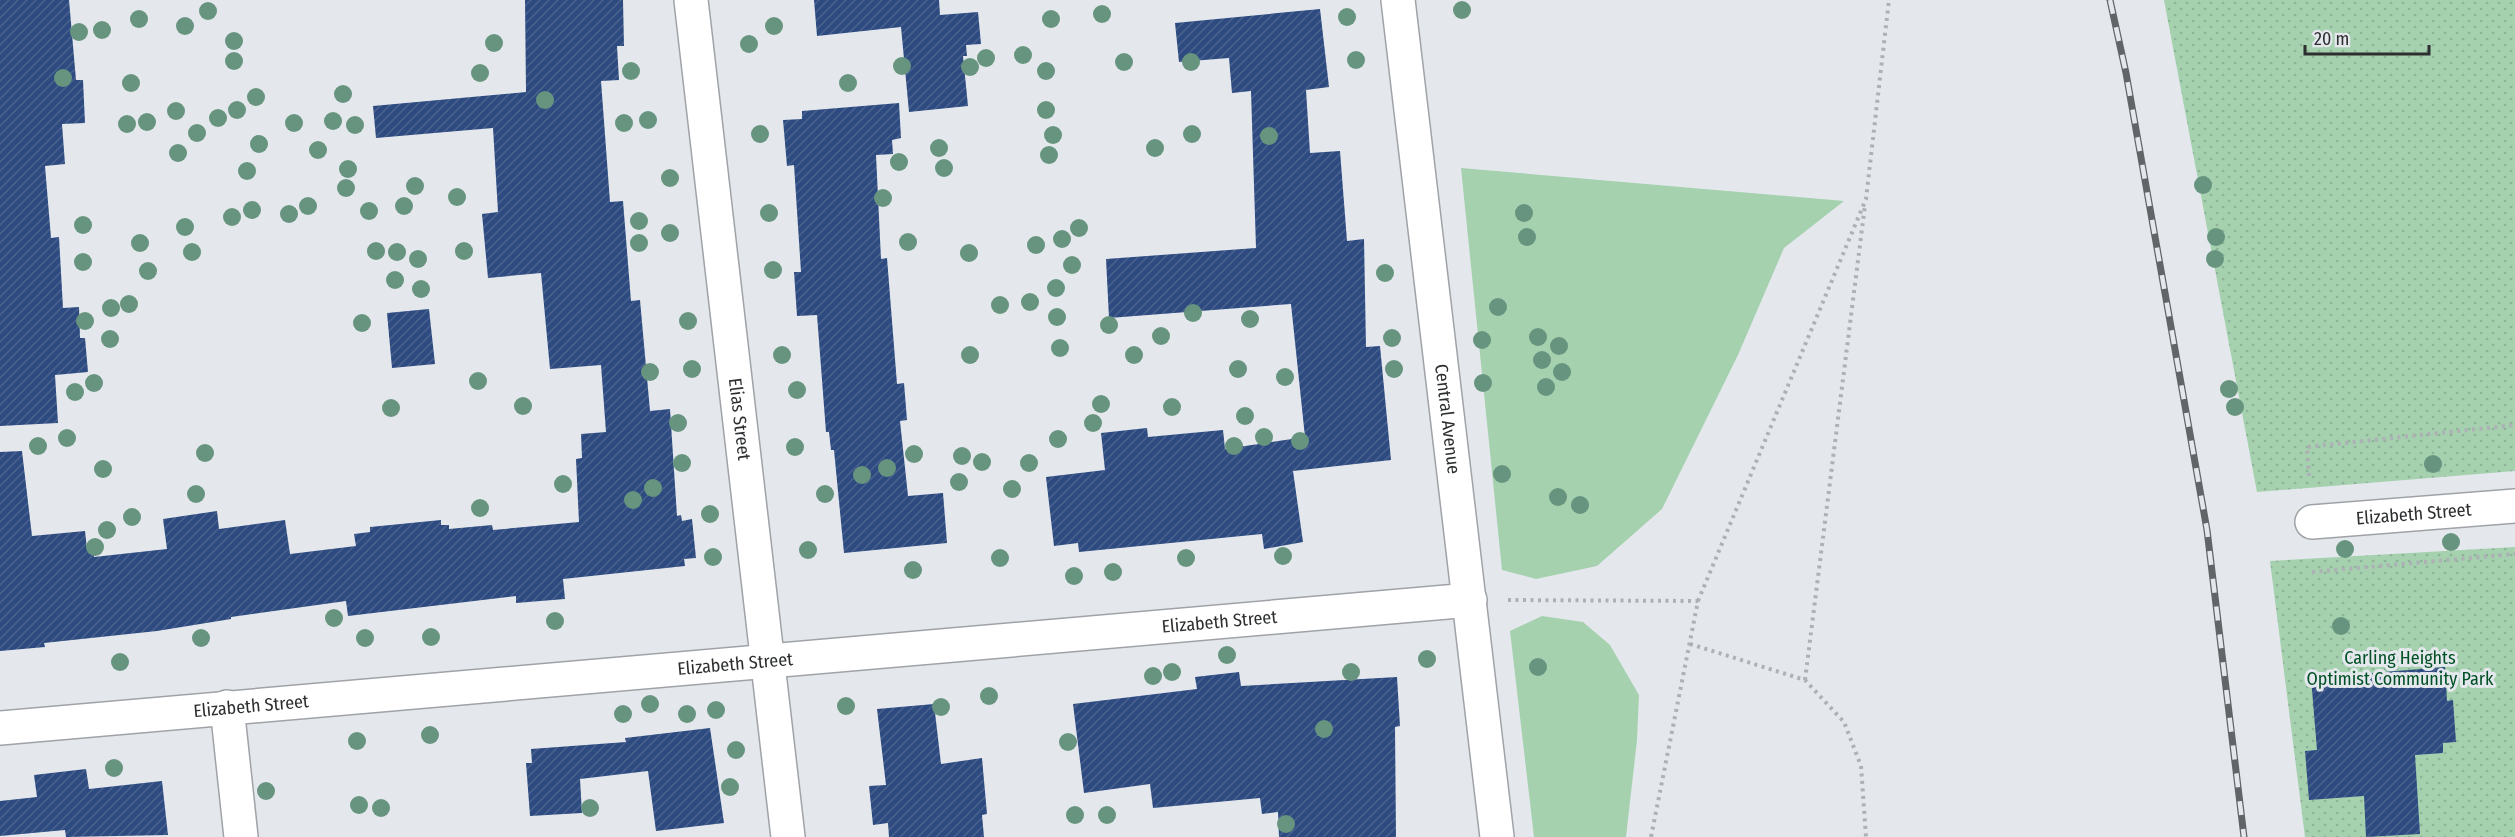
<svg xmlns="http://www.w3.org/2000/svg" width="2515" height="837" font-family="'Fira Sans Condensed',sans-serif">
<style>
.grass{fill:#a5d1af}
.park{fill:url(#park-dots)}
.building{fill:url(#building-hatch)}
.lines{fill:none;stroke-linecap:round;stroke-linejoin:round}
.minor-casing{stroke:#9fa2a7;stroke-width:36}
.path{stroke:#adb0b4;stroke-width:4;stroke-dasharray:3 4.5;stroke-linecap:butt}
.minor{stroke:#fff;stroke-width:33}
.rail-casing{stroke:#626568;stroke-width:7}
.rail{stroke:#e4e8ed;stroke-width:4.5;stroke-dasharray:14;stroke-linecap:butt}
.tree{fill:#67947f}
.labels{text-anchor:middle;stroke-width:6;stroke-linejoin:round;paint-order:stroke}
.street-label{font-size:18px;fill:#2c2e30;stroke:#e4e8ed}
.park-label{font-size:18px;fill:#005025;stroke:#e4e8ed}
</style>
<defs>
<pattern id="park-dots" width="8" height="8" patternUnits="userSpaceOnUse" patternTransform="scale(1.5)"><rect width="8" height="8" fill="#a5d1af"/><path d="M2 2h.1M6 6h.1" fill="none" stroke="#8eb497" stroke-width="1.8" stroke-linecap="round"/></pattern>
<pattern id="building-hatch" width="6" height="6" patternUnits="userSpaceOnUse" patternTransform="scale(1.5)"><rect width="6" height="6" fill="#2d4b80"/><path d="M-1 1l2-2M0 6l6-6M5 7l2-2" fill="none" stroke="#4a628d"/></pattern>
</defs>
<rect width="100%" height="100%" fill="#e4e8ed"/>
<g class="grass">
<path d="M1461 168 1844 201 1784 248 1738 355 1662 509 1597 566 1536 579 1502 570Z"/>
<path d="M1542 616 1583 622 1610 645 1639 695 1637 740 1626 837H1534L1510 631Z"/>
</g>
<g class="park">
<path d="M2164 0H2515V471L2257 492Z"/>
<path d="M2515 547V837H2305L2270 561Z"/>
</g>
<g class="building">
<path d="M0 0H69L76 80H83L85 123 62 124 65 164 45 166 51 238 59 237 63 308 79 307 80 338H85L88 372 55 375 58 423 0 426Z"/>
<path d="M525 0H623L624 46H617L619 80 601 81 610 202 623 201 631 301 640 300 650 411 670 409 677 516 681 515 682 521 692 519 696 558 684 559 685 566 563 579 565 599 516 603V596L348 616 346 601 231 617V619L157 631 44 643 45 647 0 651V452L22 451 32 536 85 531 87 549 93 548 94 557 167 549 163 519 217 511 219 529 285 520 290 554 356 546 354 534 370 532V527L441 520V525H449V529L492 525 493 530 579 522 576 459 582 458 581 434 606 432 601 365 550 369 541 273 488 278 482 214 498 212 493 128 376 138 373 106 526 92Z"/>
<path d="M814 0H939L940 15 978 12 981 44 966 45 967 56H963L968 106 909 112 901 27 817 36Z"/>
<path d="M1320 9 1329 87 1306 90 1310 153 1340 151 1347 241 1364 239 1366 347 1380 346 1391 460 1293 471 1303 542 1264 549 1262 534 1079 552 1078 543 1054 546 1046 477 1105 470 1101 433 1147 428 1148 437 1223 430 1225 449 1305 437 1291 304 1109 318 1106 259 1256 248 1251 91 1232 93 1229 58 1179 62 1175 23Z"/>
<path d="M899 103 901 138 892 140 893 154 876 155 881 259 887 258 897 384 904 383 907 420 900 421 908 496 943 493 947 543 844 553 834 450H831L829 432H826L817 315 797 316 794 272H801L794 165 787 166 783 120 802 119V111Z"/>
<path d="M429 309 435 364 392 368 387 313Z"/>
<path d="M2445 667 2447 701 2453 700 2456 742 2443 743V753L2415 755 2420 834 2366 837 2364 796 2309 800 2305 751 2317 750 2311 678Z"/>
<path d="M1239 672 1241 686 1397 677 1400 726 1395 727 1396 837H1279L1278 812 1262 814 1260 798 1153 808 1150 784 1084 793 1073 704 1197 689 1195 677Z"/>
<path d="M934 704 941 764 982 758 987 814 982 815 984 837H889L888 823 873 825 869 786 886 785 877 709Z"/>
<path d="M710 728 724 823 656 831 648 771 580 779 582 813 530 816 526 763H532L531 749 626 742 625 738Z"/>
<path d="M86 769 89 789 162 781 168 835 66 837 65 830 0 836V801L37 797 34 775Z"/>
</g>
<g class="lines">
<g class="minor-casing">
<g id="minor">
<path id="s1" d="M691 0 788 837"/>
<path id="s2" d="M1398 0 1497 837"/>
<path id="s3" d="M2312 522 2515 506"/>
<path d="M227 707 241 837"/>
<path id="s4" d="M0 728 1470 600"/>
</g>
</g>
<g class="path">
<path d="M2309 476 2307 447 2515 425"/>
<path d="M2312 572 2515 554"/>
<path d="M1508 600 1698 601 1651 837"/>
<path d="M1698 601 1866 199 1889 0"/>
<path d="M1690 644 1805 680 1844 722 1861 766 1866 837"/>
<path d="M1805 680 1865 205"/>
</g>
<use href="#minor" class="minor"/>
<g class="rail-casing">
<path id="rail" d="M2110 0 2126 73 2207 530 2244 837"/>
</g>
<use href="#rail" class="rail"/>
</g>
<g class="tree">
<circle cx="1462" cy="10" r="9"/>
<circle cx="208" cy="11" r="9"/>
<circle cx="1102" cy="14" r="9"/>
<circle cx="1347" cy="17" r="9"/>
<circle cx="139" cy="19" r="9"/>
<circle cx="1051" cy="19" r="9"/>
<circle cx="185" cy="26" r="9"/>
<circle cx="774" cy="26" r="9"/>
<circle cx="102" cy="30" r="9"/>
<circle cx="79" cy="32" r="9"/>
<circle cx="234" cy="41" r="9"/>
<circle cx="494" cy="43" r="9"/>
<circle cx="749" cy="44" r="9"/>
<circle cx="1023" cy="55" r="9"/>
<circle cx="986" cy="58" r="9"/>
<circle cx="1356" cy="60" r="9"/>
<circle cx="234" cy="61" r="9"/>
<circle cx="1124" cy="62" r="9"/>
<circle cx="1191" cy="62" r="9"/>
<circle cx="902" cy="66" r="9"/>
<circle cx="970" cy="67" r="9"/>
<circle cx="631" cy="71" r="9"/>
<circle cx="1046" cy="71" r="9"/>
<circle cx="480" cy="73" r="9"/>
<circle cx="63" cy="78" r="9"/>
<circle cx="131" cy="83" r="9"/>
<circle cx="848" cy="83" r="9"/>
<circle cx="343" cy="94" r="9"/>
<circle cx="256" cy="97" r="9"/>
<circle cx="545" cy="100" r="9"/>
<circle cx="237" cy="110" r="9"/>
<circle cx="1046" cy="110" r="9"/>
<circle cx="176" cy="111" r="9"/>
<circle cx="218" cy="118" r="9"/>
<circle cx="648" cy="120" r="9"/>
<circle cx="333" cy="121" r="9"/>
<circle cx="147" cy="122" r="9"/>
<circle cx="294" cy="123" r="9"/>
<circle cx="624" cy="123" r="9"/>
<circle cx="127" cy="124" r="9"/>
<circle cx="355" cy="125" r="9"/>
<circle cx="197" cy="133" r="9"/>
<circle cx="760" cy="134" r="9"/>
<circle cx="1192" cy="134" r="9"/>
<circle cx="1053" cy="135" r="9"/>
<circle cx="1269" cy="136" r="9"/>
<circle cx="259" cy="144" r="9"/>
<circle cx="939" cy="148" r="9"/>
<circle cx="1155" cy="148" r="9"/>
<circle cx="318" cy="150" r="9"/>
<circle cx="178" cy="153" r="9"/>
<circle cx="1049" cy="155" r="9"/>
<circle cx="899" cy="162" r="9"/>
<circle cx="944" cy="168" r="9"/>
<circle cx="348" cy="169" r="9"/>
<circle cx="247" cy="171" r="9"/>
<circle cx="670" cy="178" r="9"/>
<circle cx="2203" cy="185" r="9"/>
<circle cx="415" cy="186" r="9"/>
<circle cx="346" cy="188" r="9"/>
<circle cx="457" cy="197" r="9"/>
<circle cx="883" cy="198" r="9"/>
<circle cx="308" cy="206" r="9"/>
<circle cx="404" cy="206" r="9"/>
<circle cx="252" cy="210" r="9"/>
<circle cx="369" cy="211" r="9"/>
<circle cx="769" cy="213" r="9"/>
<circle cx="1524" cy="213" r="9"/>
<circle cx="289" cy="214" r="9"/>
<circle cx="232" cy="217" r="9"/>
<circle cx="639" cy="221" r="9"/>
<circle cx="83" cy="225" r="9"/>
<circle cx="185" cy="227" r="9"/>
<circle cx="1079" cy="228" r="9"/>
<circle cx="670" cy="233" r="9"/>
<circle cx="1527" cy="237" r="9"/>
<circle cx="2216" cy="237" r="9"/>
<circle cx="1062" cy="239" r="9"/>
<circle cx="908" cy="242" r="9"/>
<circle cx="140" cy="243" r="9"/>
<circle cx="639" cy="243" r="9"/>
<circle cx="1036" cy="245" r="9"/>
<circle cx="376" cy="251" r="9"/>
<circle cx="464" cy="251" r="9"/>
<circle cx="192" cy="252" r="9"/>
<circle cx="397" cy="252" r="9"/>
<circle cx="969" cy="253" r="9"/>
<circle cx="418" cy="259" r="9"/>
<circle cx="2215" cy="259" r="9"/>
<circle cx="83" cy="262" r="9"/>
<circle cx="1072" cy="265" r="9"/>
<circle cx="773" cy="270" r="9"/>
<circle cx="148" cy="271" r="9"/>
<circle cx="1385" cy="273" r="9"/>
<circle cx="395" cy="280" r="9"/>
<circle cx="1056" cy="288" r="9"/>
<circle cx="421" cy="289" r="9"/>
<circle cx="1030" cy="302" r="9"/>
<circle cx="129" cy="304" r="9"/>
<circle cx="1000" cy="305" r="9"/>
<circle cx="1498" cy="307" r="9"/>
<circle cx="111" cy="308" r="9"/>
<circle cx="1193" cy="313" r="9"/>
<circle cx="1057" cy="317" r="9"/>
<circle cx="1250" cy="319" r="9"/>
<circle cx="85" cy="321" r="9"/>
<circle cx="688" cy="321" r="9"/>
<circle cx="362" cy="323" r="9"/>
<circle cx="1109" cy="325" r="9"/>
<circle cx="1161" cy="336" r="9"/>
<circle cx="1538" cy="337" r="9"/>
<circle cx="1392" cy="338" r="9"/>
<circle cx="110" cy="339" r="9"/>
<circle cx="1482" cy="340" r="9"/>
<circle cx="1559" cy="346" r="9"/>
<circle cx="1060" cy="348" r="9"/>
<circle cx="782" cy="355" r="9"/>
<circle cx="970" cy="355" r="9"/>
<circle cx="1134" cy="355" r="9"/>
<circle cx="1542" cy="360" r="9"/>
<circle cx="692" cy="369" r="9"/>
<circle cx="1238" cy="369" r="9"/>
<circle cx="1394" cy="369" r="9"/>
<circle cx="650" cy="372" r="9"/>
<circle cx="1562" cy="372" r="9"/>
<circle cx="1285" cy="377" r="9"/>
<circle cx="478" cy="381" r="9"/>
<circle cx="94" cy="383" r="9"/>
<circle cx="1483" cy="383" r="9"/>
<circle cx="1546" cy="387" r="9"/>
<circle cx="2229" cy="389" r="9"/>
<circle cx="797" cy="390" r="9"/>
<circle cx="75" cy="392" r="9"/>
<circle cx="1101" cy="404" r="9"/>
<circle cx="523" cy="406" r="9"/>
<circle cx="1172" cy="407" r="9"/>
<circle cx="2235" cy="407" r="9"/>
<circle cx="391" cy="408" r="9"/>
<circle cx="1245" cy="416" r="9"/>
<circle cx="678" cy="423" r="9"/>
<circle cx="1093" cy="423" r="9"/>
<circle cx="1264" cy="437" r="9"/>
<circle cx="67" cy="438" r="9"/>
<circle cx="1058" cy="439" r="9"/>
<circle cx="1300" cy="441" r="9"/>
<circle cx="38" cy="446" r="9"/>
<circle cx="1234" cy="446" r="9"/>
<circle cx="795" cy="447" r="9"/>
<circle cx="205" cy="453" r="9"/>
<circle cx="914" cy="454" r="9"/>
<circle cx="962" cy="456" r="9"/>
<circle cx="982" cy="462" r="9"/>
<circle cx="682" cy="463" r="9"/>
<circle cx="1029" cy="463" r="9"/>
<circle cx="2433" cy="464" r="9"/>
<circle cx="887" cy="468" r="9"/>
<circle cx="103" cy="469" r="9"/>
<circle cx="1502" cy="474" r="9"/>
<circle cx="862" cy="475" r="9"/>
<circle cx="959" cy="482" r="9"/>
<circle cx="563" cy="484" r="9"/>
<circle cx="653" cy="488" r="9"/>
<circle cx="1012" cy="489" r="9"/>
<circle cx="196" cy="494" r="9"/>
<circle cx="825" cy="494" r="9"/>
<circle cx="1558" cy="497" r="9"/>
<circle cx="633" cy="500" r="9"/>
<circle cx="1580" cy="505" r="9"/>
<circle cx="480" cy="508" r="9"/>
<circle cx="710" cy="514" r="9"/>
<circle cx="132" cy="517" r="9"/>
<circle cx="107" cy="530" r="9"/>
<circle cx="2451" cy="542" r="9"/>
<circle cx="95" cy="547" r="9"/>
<circle cx="2345" cy="549" r="9"/>
<circle cx="808" cy="550" r="9"/>
<circle cx="1283" cy="556" r="9"/>
<circle cx="713" cy="557" r="9"/>
<circle cx="1000" cy="558" r="9"/>
<circle cx="1186" cy="558" r="9"/>
<circle cx="913" cy="570" r="9"/>
<circle cx="1113" cy="572" r="9"/>
<circle cx="1074" cy="576" r="9"/>
<circle cx="334" cy="618" r="9"/>
<circle cx="555" cy="621" r="9"/>
<circle cx="2341" cy="626" r="9"/>
<circle cx="431" cy="637" r="9"/>
<circle cx="201" cy="638" r="9"/>
<circle cx="365" cy="638" r="9"/>
<circle cx="1227" cy="655" r="9"/>
<circle cx="1427" cy="659" r="9"/>
<circle cx="120" cy="662" r="9"/>
<circle cx="1538" cy="667" r="9"/>
<circle cx="1172" cy="672" r="9"/>
<circle cx="1351" cy="672" r="9"/>
<circle cx="1153" cy="676" r="9"/>
<circle cx="989" cy="696" r="9"/>
<circle cx="650" cy="704" r="9"/>
<circle cx="846" cy="706" r="9"/>
<circle cx="941" cy="707" r="9"/>
<circle cx="716" cy="710" r="9"/>
<circle cx="623" cy="714" r="9"/>
<circle cx="687" cy="714" r="9"/>
<circle cx="1324" cy="729" r="9"/>
<circle cx="430" cy="735" r="9"/>
<circle cx="357" cy="741" r="9"/>
<circle cx="1068" cy="742" r="9"/>
<circle cx="736" cy="750" r="9"/>
<circle cx="114" cy="768" r="9"/>
<circle cx="730" cy="787" r="9"/>
<circle cx="266" cy="791" r="9"/>
<circle cx="359" cy="805" r="9"/>
<circle cx="381" cy="808" r="9"/>
<circle cx="590" cy="808" r="9"/>
<circle cx="1075" cy="815" r="9"/>
<circle cx="1107" cy="815" r="9"/>
<circle cx="1286" cy="824" r="9"/>
</g>
<g class="labels">
<g class="street-label">
<text dy="6" stroke="none"><textPath href="#s2" startOffset="422">Central Avenue</textPath></text>
<text dy="6" stroke="none"><textPath href="#s1" startOffset="422">Elias Street</textPath></text>
<text dy="6" stroke="none"><textPath href="#s3" startOffset="102">Elizabeth Street</textPath></text>
<text dy="6" stroke="none"><textPath href="#s4" startOffset="1224">Elizabeth Street</textPath></text>
<text dy="6" stroke="none"><textPath href="#s4" startOffset="738">Elizabeth Street</textPath></text>
<text dy="6" stroke="none"><textPath href="#s4" startOffset="252">Elizabeth Street</textPath></text>
</g>
<g class="park-label">
<text x="2400" y="664">Carling Heights<tspan x="2400" dy="21">Optimist Community Park</tspan></text>
</g>
</g>
<path d="M2305 45v9h124v-9" fill="none" stroke="#2c2e30" stroke-width="3"/>
<text x="2314" y="45" font-size="18" fill="#2c2e30" stroke="#e4e8ed" stroke-width="4.5" paint-order="stroke">20 m</text>
</svg>
